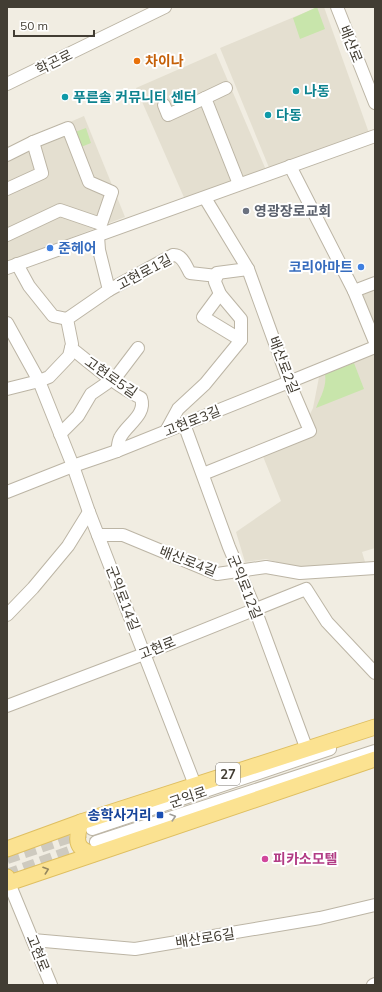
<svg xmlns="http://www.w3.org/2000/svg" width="382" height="992" font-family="Mulish,'Noto Sans KR',sans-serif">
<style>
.residential{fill:#e4dfd0}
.green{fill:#c8e5ab}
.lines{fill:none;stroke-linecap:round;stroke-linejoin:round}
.minor-tunnel{stroke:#cecabf;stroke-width:12;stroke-dasharray:12 6;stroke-linecap:butt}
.minor-casing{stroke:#bcb5a5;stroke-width:14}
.major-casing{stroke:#dfbf61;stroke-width:17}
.minor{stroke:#fff;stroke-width:12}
.major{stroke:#fbe291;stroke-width:15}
.oneway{stroke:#a09e99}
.oneway2{stroke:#95875d}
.food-dot{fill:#e8710a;stroke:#fff;stroke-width:1.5}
.culture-dot{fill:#0f9aa8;stroke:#fff;stroke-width:1.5}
.worship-dot{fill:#6b7280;stroke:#fff;stroke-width:1.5}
.shop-dot{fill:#3f7fe0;stroke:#fff;stroke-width:1.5}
.transit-dot{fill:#1a4fb4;stroke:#fff;stroke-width:1.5}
.hotel-dot{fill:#d1479c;stroke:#fff;stroke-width:1.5}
.labels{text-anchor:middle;stroke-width:4;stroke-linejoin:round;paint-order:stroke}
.shield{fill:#fff;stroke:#7b7770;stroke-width:1}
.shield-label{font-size:13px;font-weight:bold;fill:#423d33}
.street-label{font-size:14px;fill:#423d33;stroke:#fff}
.food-label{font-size:14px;font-weight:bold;fill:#c56008;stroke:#fff;text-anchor:start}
.culture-label{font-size:14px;font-weight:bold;fill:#0d838f;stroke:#fff;text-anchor:start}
.worship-label{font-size:14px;font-weight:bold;fill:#5b616d;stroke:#fff;text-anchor:start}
.shop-label{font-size:14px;font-weight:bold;fill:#366cbe;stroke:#fff;text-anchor:start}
.transit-label{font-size:14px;font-weight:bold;fill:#164399;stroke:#fff;text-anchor:end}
.hotel-label{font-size:14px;font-weight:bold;fill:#b23c85;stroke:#fff;text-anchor:start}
</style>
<rect width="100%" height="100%" fill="#f1ede2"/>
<g class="residential">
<path d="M318 7H324L369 133 270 170 220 48Z"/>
<path d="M216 53 266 170 186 202 136 88Z"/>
<path d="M84 116 125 217 7 262V149Z"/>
<path d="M375 287V334L358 293Z"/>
<path d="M375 349V548L362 552 366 565 299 568 266 559 245 562 236 532 281 501 262 454 313 433 308 418 313 408 320 372Z"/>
</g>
<g class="green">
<path d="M317 7 325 29 300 39 293 18Z"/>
<path d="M86 128 91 143 81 147 75 132Z"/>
<path d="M354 363 364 389 316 408C321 396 327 386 325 374Z"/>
</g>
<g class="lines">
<g class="minor-tunnel">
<path d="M7 858 85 832"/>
<path d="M7 875 96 842"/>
</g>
<g class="minor-casing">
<g id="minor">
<path d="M337 7 375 103"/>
<path d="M7 84 165 7"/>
<path d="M226 88 205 98 239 184"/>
<path d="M164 105 168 115 205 98"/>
<path d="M7 155 33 142 68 128 89 182 112 192 101 224 60 210 7 235"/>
<path d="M290 166 354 291 375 342"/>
<path d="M7 189 42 173 33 142"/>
<path d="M17 264 29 286 53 316 67 319"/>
<path d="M7 268 375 136"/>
<path d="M109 290 173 255C182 254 186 266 190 273L217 276"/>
<path d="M354 291 375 283"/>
<path d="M220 294 203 317 241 340"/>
<path d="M7 323 39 381 73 466 89 512 195 785"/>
<path d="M71 348C94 366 115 385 141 398 147 415 126 425 120 438 118 442 118 447 117 451"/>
<path d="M113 381 138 348"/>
<path d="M7 389 39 381 49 377 69 356 72 344 67 319 109 290 99 250 98 236"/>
<path d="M184 424 229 547 255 609 307 750"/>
<path d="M166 431 178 409 205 384 241 340V319L220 294 215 282 217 273 248 269"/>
<path d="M60 434 78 416 91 394 107 383 108 378"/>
<path d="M203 474 310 431 289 382 248 269 205 198"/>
<path d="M7 492 73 466 117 451 289 382 375 347"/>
<path d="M98 535H123L217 574 266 567 300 573 375 568"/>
<path d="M7 615 33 588 68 546 89 512"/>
<path d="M7 706 144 654 306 589 327 622 375 673"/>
<path d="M92 829 330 749"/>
<path d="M96 842 375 751"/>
<path d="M7 884 9 883 51 985"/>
<path d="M33 940 135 949 320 918 375 905"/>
<path d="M373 985 375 984"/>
</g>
</g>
<g class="major-casing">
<g id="major">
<path d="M81 822C76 838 74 849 93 854"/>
<path d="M7 849 81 822 375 727"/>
<path d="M7 877 9 883 375 759"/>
</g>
</g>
<use href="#minor" class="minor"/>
<use href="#major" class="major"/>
</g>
<defs><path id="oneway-chevron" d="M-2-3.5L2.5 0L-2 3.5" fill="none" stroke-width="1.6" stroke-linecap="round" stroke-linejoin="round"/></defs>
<use class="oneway" href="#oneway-chevron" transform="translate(173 817) rotate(-18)"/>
<use class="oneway2" href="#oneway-chevron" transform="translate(46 870) rotate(-19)"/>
<circle class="food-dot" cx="137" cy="61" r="4"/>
<g class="culture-dot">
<circle cx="296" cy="91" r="4"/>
<circle cx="65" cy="97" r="4"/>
<circle cx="268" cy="115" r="4"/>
</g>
<circle class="worship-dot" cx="246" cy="211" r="4"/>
<g class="shop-dot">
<circle cx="50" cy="248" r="4"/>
<circle cx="361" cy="267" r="4"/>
</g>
<rect class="transit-dot" x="156" y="811" width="8" height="8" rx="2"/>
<circle class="hotel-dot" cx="265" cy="859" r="4"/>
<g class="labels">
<rect class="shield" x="216" y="763" width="24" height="22" rx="3"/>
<g class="shield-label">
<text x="228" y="779">27</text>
</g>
<g class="street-label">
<text transform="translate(351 44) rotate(68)" y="5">배산로</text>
<text transform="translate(54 62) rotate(-26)" y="5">학곤로</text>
<text transform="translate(144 272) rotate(-28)" y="5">고현로1길</text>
<text transform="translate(284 365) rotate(69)" y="5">배산로2길</text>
<text transform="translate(111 377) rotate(35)" y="5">고현로5길</text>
<text transform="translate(192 421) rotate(-22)" y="5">고현로3길</text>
<text transform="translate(188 561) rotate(21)" y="5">배산로4길</text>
<text transform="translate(245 587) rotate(68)" y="5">군익로12길</text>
<text transform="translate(123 598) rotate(69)" y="5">군익로14길</text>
<text transform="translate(157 648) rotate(-22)" y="5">고현로</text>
<text transform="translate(188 797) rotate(-19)" y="5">군익로</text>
<text transform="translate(205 938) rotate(-9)" y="5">배산로6길</text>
<text transform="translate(38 953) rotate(68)" y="5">고현로</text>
</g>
<g class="food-label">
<text x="145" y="66">차이나</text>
</g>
<g class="culture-label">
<text x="304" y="96">나동</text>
<text x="73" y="102">푸른솔 커뮤니티 센터</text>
<text x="276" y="120">다동</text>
</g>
<g class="worship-label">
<text x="254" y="216">영광장로교회</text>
</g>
<g class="shop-label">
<text x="58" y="253">준헤어</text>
<text x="353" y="272" text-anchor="end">코리아마트</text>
</g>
<g class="transit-label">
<text x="152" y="820">송학사거리</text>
</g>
<g class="hotel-label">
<text x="273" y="864">피카소모텔</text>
</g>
</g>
<rect width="382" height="992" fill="none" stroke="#423d33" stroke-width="16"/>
<path d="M14 30v6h80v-6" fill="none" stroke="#423d33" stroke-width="2"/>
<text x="20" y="30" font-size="12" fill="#423d33" stroke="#ffffff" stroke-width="3" paint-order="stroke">50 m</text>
</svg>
